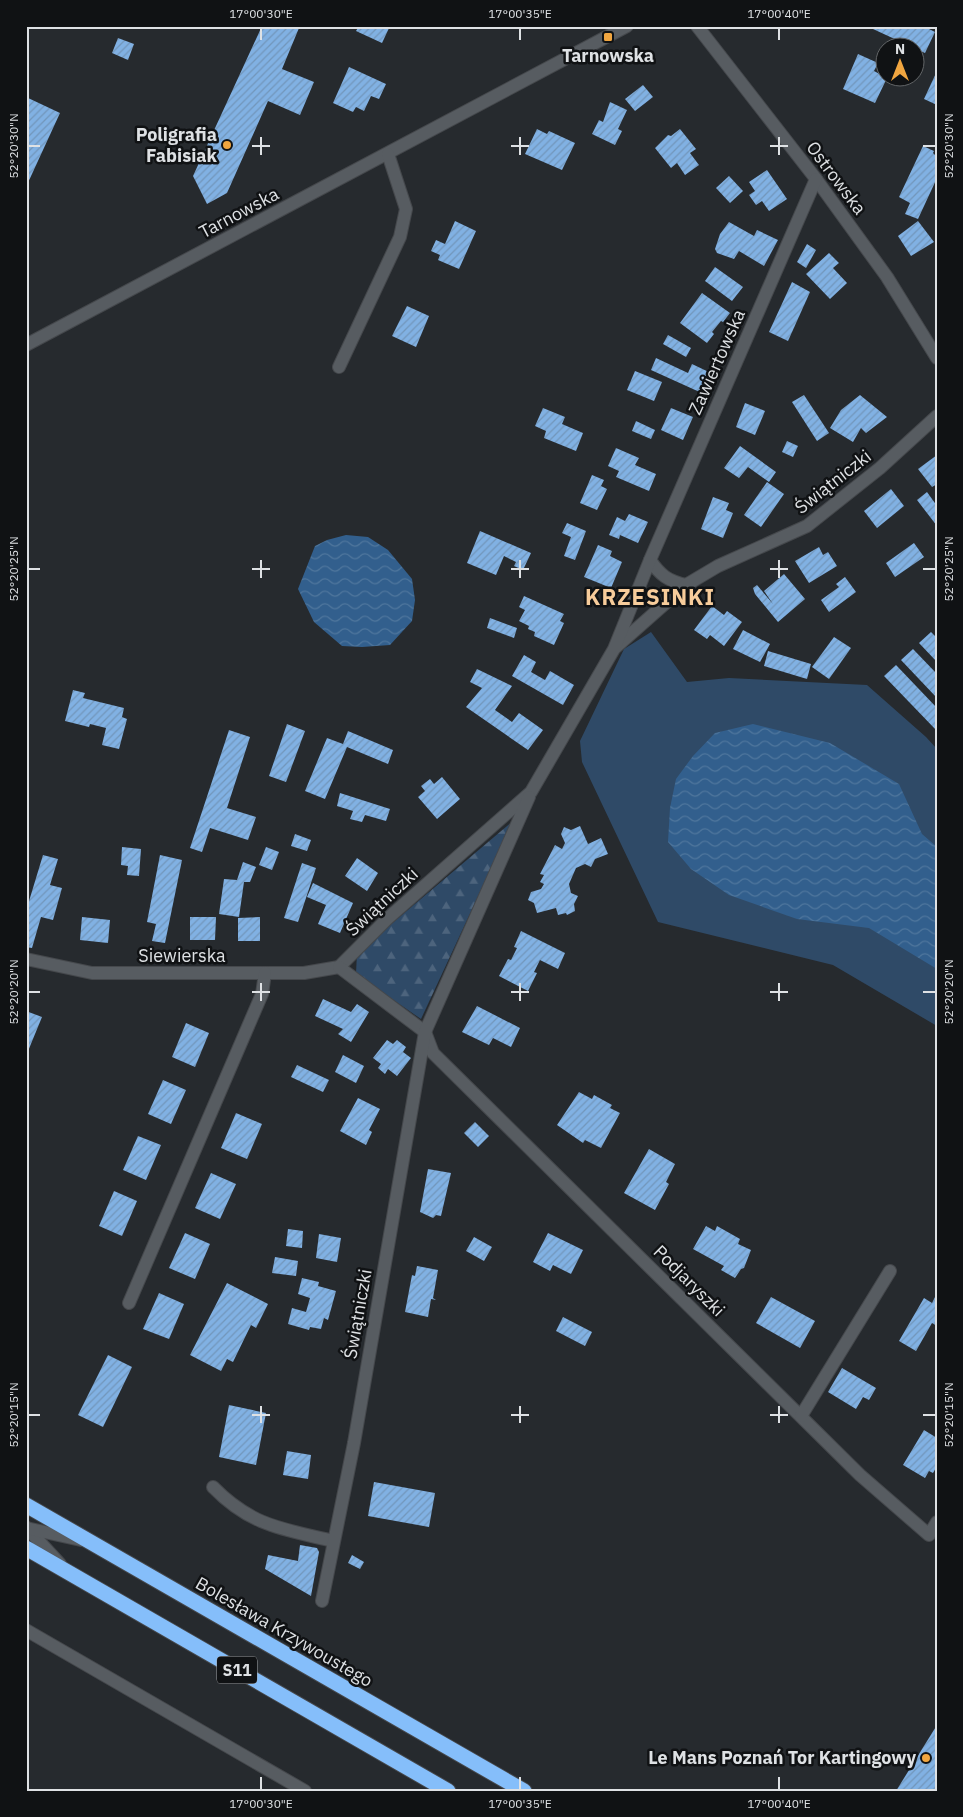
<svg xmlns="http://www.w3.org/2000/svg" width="963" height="1817" font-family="'IBM Plex Sans',sans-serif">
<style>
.green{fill:#2f4a67}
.forest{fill:url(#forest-firs)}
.water{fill:url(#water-waves)}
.building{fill:url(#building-hatch)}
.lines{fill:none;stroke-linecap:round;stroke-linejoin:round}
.minor-casing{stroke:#45484c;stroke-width:14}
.highway-casing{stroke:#45484c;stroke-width:17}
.minor{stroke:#575c61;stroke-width:12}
.highway{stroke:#85befa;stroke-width:15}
.ticks{fill:none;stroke:#dee1e4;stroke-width:2}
.poi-dot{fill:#f1a640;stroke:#101214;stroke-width:2}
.labels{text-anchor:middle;stroke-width:5;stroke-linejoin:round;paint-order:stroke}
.shield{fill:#101214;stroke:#a0a3a6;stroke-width:1}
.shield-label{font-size:16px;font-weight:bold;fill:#dee1e4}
.poi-label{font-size:18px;font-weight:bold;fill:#dee1e4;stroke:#101214;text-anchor:end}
.street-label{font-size:18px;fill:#dee1e4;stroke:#101214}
.district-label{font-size:22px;font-weight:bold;letter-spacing:1px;fill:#f7cc9b;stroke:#101214}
.neatline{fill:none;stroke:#dee1e4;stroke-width:2}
.ticks-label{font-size:12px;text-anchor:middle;fill:#dee1e4}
</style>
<defs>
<pattern id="forest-firs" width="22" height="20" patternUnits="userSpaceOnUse" patternTransform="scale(1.25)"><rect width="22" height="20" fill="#2f4a67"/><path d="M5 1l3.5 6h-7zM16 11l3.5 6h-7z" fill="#4d647d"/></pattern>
<pattern id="water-waves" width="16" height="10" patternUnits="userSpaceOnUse" patternTransform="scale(1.25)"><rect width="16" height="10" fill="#325f8d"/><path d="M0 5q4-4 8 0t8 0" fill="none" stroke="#4f769d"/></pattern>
<pattern id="building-hatch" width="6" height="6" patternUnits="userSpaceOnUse" patternTransform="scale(1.25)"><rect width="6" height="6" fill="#81b1e3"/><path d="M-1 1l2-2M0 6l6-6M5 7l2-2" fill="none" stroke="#7296bb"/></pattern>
</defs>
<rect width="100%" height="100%" fill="#262a2e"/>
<path class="green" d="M651 632 687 682 729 678 867 685 926 737 937 749V1026L833 965 658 922 582 762 580 741 624 649Z"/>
<path class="forest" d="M513 821 421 1019 356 974 357 953Z"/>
<g class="water">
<path d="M346 535 368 537 388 550 412 579 415 600 412 621 390 645 362 647 342 646 314 622 298 589 315 546 327 540Z"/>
<path d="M753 724 830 743 899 784 922 834 937 847V969L869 928 797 919 729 895 691 869 668 842 670 808 676 779 693 756 715 733Z"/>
</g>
<g class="building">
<path d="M262 26 299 28 282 69 314 82 300 115 268 101 227 193 207 204 193 176Z"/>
<path d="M359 26H390L382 43 356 31Z"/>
<path d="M875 26H923L935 32 925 53 873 29Z"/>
<path d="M118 38 134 44 128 60 112 53Z"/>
<path d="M858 54 878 63 874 71 887 78 875 103 843 89Z"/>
<path d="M349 67 386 84 379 99 371 96 364 111 356 107 353 112 333 103Z"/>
<path d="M937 71V105L924 99Z"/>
<path d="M643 85 653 97 635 111 625 99Z"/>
<path d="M26 97 60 113 26 187Z"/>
<path d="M610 102 627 110 618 129 622 131 615 145 592 134 599 120 603 122Z"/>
<path d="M537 129 547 134 549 131 575 143 562 170 525 154Z"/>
<path d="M680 129 696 149 690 153 699 165 685 175 677 163 671 168 655 148 668 135 671 136Z"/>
<path d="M923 146 934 151 933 153 937 157V178L918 219 905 214 910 203 899 197Z"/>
<path d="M767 170 787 199 769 211 762 201 756 205 749 195 755 191 749 182Z"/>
<path d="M729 176 743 191 730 203 716 188Z"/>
<path d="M455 221 476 231 459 269 438 260 440 255 431 251 436 240 445 244Z"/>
<path d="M918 221 934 242 911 256 898 236Z"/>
<path d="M729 222 754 236 757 230 778 240 764 266 739 251 734 259 717 253 715 249 720 234Z"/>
<path d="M807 244 816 250 806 268 797 262Z"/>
<path d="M829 253 839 263 833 268 847 283 830 299 806 274Z"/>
<path d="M715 267 743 287 732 301 705 281Z"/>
<path d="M792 282 810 292 788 341 769 332Z"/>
<path d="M702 293 730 313 723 322 721 321 712 332 714 334 707 343 680 323Z"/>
<path d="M407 306 429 316 416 347 392 336Z"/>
<path d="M668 335 691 348 686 357 663 344Z"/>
<path d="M656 358 688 373 692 364 713 374 704 394 651 370Z"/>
<path d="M635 371 662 382 654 401 627 390Z"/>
<path d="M804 395 829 433 817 441 792 402Z"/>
<path d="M860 395 887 417 866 433 861 428 853 442 830 428 841 410Z"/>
<path d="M745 403 765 411 755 435 736 427Z"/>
<path d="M543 408 565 417 562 424 583 433 576 451 544 438 546 431 535 426Z"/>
<path d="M671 408 693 417 683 440 661 430Z"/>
<path d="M636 421 655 430 651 439 632 431Z"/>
<path d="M787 441 798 446 793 457 782 452Z"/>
<path d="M740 446 776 472 769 482 748 467 739 478 724 468Z"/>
<path d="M616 448 639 458 635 465 656 474 649 491 616 477 619 471 608 466Z"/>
<path d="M937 455V484L932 487 918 469Z"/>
<path d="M592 475 604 480 601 486 607 489 597 510 580 503Z"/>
<path d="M767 482 784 494 761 527 744 515Z"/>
<path d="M891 489 904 506 877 528 864 511Z"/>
<path d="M927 492 937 506V526L917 500Z"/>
<path d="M713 497 729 503 726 510 733 513 723 538 701 529Z"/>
<path d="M629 514 648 522 638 543 620 535 619 539 609 535 617 517 625 521Z"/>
<path d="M567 523 586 531 575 560 564 556 571 537 562 533Z"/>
<path d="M480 531 531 553 523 570 514 566 516 562 504 556 496 575 467 563Z"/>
<path d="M914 543 924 557 895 577 886 563Z"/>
<path d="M598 545 612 551 610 556 622 562 611 588 584 577Z"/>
<path d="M819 547 823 555 828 552 837 566 809 583 795 561Z"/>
<path d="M784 574 805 599 778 622 755 594 753 588 757 585 773 604 764 591Z"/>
<path d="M845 577 856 592 829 612 821 600 839 587 836 584Z"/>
<path d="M524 596 564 614 560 621 564 623 554 645 534 636 535 632 528 629 529 626 519 621 525 610 519 607Z"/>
<path d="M712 606 724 615 727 611 742 622 724 646 710 635 707 639 694 630Z"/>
<path d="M490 618 517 628 514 638 487 628Z"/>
<path d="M743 630 770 644 760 662 733 649Z"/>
<path d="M931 632 937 638V662L919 643Z"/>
<path d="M834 637 851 648 829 679 812 667Z"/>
<path d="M913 649 937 674V698L901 660Z"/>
<path d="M768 651 811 664 807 679 764 666Z"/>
<path d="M524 655 536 662 531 672 545 680 550 671 574 685 563 705 512 676Z"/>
<path d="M896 665 937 708V731L884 676Z"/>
<path d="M477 669 512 686 495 710 512 722 519 713 543 730 528 750 466 707 482 688 470 682Z"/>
<path d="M73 690 85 693 83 698 124 708 122 717 127 719 119 749 102 745 106 728 90 724 89 727 65 721Z"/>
<path d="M287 724 305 731 286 782 269 776Z"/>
<path d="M229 730 250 737 227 808 256 817 248 840 210 828 202 852 190 848Z"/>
<path d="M348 731 393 750 388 764 347 747 325 799 305 791 327 738 343 744Z"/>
<path d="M442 777 460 799 437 819 418 797 425 791 421 786 430 779 434 784Z"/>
<path d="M340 793 390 809 386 821 365 815 362 822 350 819 353 811 337 806Z"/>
<path d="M580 826 588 844 601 838 608 854 595 859 591 867 585 864 576 868 569 884 571 893 578 896 574 904 575 911 567 915 566 913 558 915 556 908 537 913 534 903 528 900 531 892 541 889 544 884 540 882 544 875 540 874 555 845 562 849 565 843 561 834 564 827 571 830Z"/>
<path d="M295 834 311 840 307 851 291 846Z"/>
<path d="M122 847 141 849 139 876 127 875 128 866 121 865Z"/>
<path d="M266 847 279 852 272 870 259 865Z"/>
<path d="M43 855 58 859 50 885 62 888 53 920 41 917 32 948 26 947V911Z"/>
<path d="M160 855 182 860 165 943 152 941 156 924 147 922Z"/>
<path d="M357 858 378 873 367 891 345 876Z"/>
<path d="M243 862 256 867 250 882H244L239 917 219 914 224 879 237 880Z"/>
<path d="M302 863 316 868 298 922 284 918Z"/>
<path d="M313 883 353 903 340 933 318 924 326 905 307 897Z"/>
<path d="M82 917 110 920 108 943 80 940Z"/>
<path d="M190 917H216L215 940H190Z"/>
<path d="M260 917V941H238V918Z"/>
<path d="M521 931 565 953 558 969 540 960 534 972 537 973 528 991 499 976 508 959 511 960 517 948 514 947Z"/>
<path d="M323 999 351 1012 357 1004 369 1012 351 1042 338 1034 343 1029 315 1016Z"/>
<path d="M477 1006 520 1028 511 1047 493 1038 489 1045 462 1032Z"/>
<path d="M26 1011 42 1017 26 1056Z"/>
<path d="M186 1023 209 1033 195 1067 172 1057Z"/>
<path d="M387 1040 393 1044 397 1040 406 1047 403 1052 411 1058 397 1076 388 1069 385 1074 378 1068 381 1064 373 1058Z"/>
<path d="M343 1055 364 1066 356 1083 335 1072Z"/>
<path d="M297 1065 329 1080 323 1092 291 1077Z"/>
<path d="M163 1080 186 1090 171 1124 148 1114Z"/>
<path d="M579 1092 592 1099 594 1095 612 1105 610 1108 620 1113 601 1148 585 1140 583 1143 557 1125Z"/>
<path d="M358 1098 380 1109 369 1130 372 1132 366 1145 340 1131Z"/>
<path d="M236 1113 262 1124 247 1159 221 1148Z"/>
<path d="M475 1122 489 1136 478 1147 464 1133Z"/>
<path d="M138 1136 161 1145 146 1180 123 1170Z"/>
<path d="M649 1149 675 1164 666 1182 669 1184 655 1210 624 1193Z"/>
<path d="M428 1169 451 1173 441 1216 436 1215 433 1218 420 1212Z"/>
<path d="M211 1173 236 1184 220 1219 195 1208Z"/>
<path d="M114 1191 137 1201 122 1236 99 1226Z"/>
<path d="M706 1226 715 1231 717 1226 740 1239 738 1244 751 1250 744 1268 741 1269 735 1278 721 1270 724 1266 693 1249Z"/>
<path d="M288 1229 303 1231 302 1248 286 1246Z"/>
<path d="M185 1233 210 1244 195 1279 169 1268Z"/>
<path d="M548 1233 583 1250 571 1274 553 1265 550 1271 533 1262Z"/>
<path d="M319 1234 341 1238 337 1262 316 1258Z"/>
<path d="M474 1237 492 1247 484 1261 466 1251Z"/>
<path d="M275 1257 298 1261 296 1276 272 1273Z"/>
<path d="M417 1266 438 1270 433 1298 436 1300 431 1299 428 1317 405 1312 412 1275 415 1276Z"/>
<path d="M302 1278 319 1282 318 1286 336 1291 328 1320 324 1318 321 1329 310 1327 309 1330 288 1324 292 1308 306 1312 310 1298 298 1294Z"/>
<path d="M227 1283 268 1304 256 1328 251 1325 233 1362 227 1359 221 1371 190 1355Z"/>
<path d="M159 1293 184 1304 169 1339 143 1329Z"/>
<path d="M937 1293V1326L932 1323 916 1351 899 1341 924 1298 932 1303Z"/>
<path d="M771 1297 815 1321 800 1348 756 1323Z"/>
<path d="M563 1317 592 1332 585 1346 556 1331Z"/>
<path d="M108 1355 132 1367 103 1427 78 1415Z"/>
<path d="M842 1368 876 1388 869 1400 863 1397 856 1409 828 1392Z"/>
<path d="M229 1405 266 1413 256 1465 219 1457Z"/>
<path d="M924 1430 937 1438V1466L933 1473 929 1471 925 1478 903 1465Z"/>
<path d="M287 1451 311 1455 308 1479 283 1475Z"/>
<path d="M374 1482 435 1493 429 1527 368 1516Z"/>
<path d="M300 1545 317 1548 319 1552 311 1596 265 1569 268 1555 298 1561Z"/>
<path d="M352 1555 364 1562 360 1569 348 1563Z"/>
<path d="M937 1725V1791H896Z"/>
</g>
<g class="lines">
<g class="minor-casing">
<g id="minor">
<path d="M697 26 816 179 887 277 937 358"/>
<path d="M26 345 627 26"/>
<path d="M339 367 400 237 406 209 388 154"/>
<path d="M650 560C660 575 668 581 686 585"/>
<path d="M616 647 686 585 718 566 807 526 880 468 937 416"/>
<path d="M26 959 92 973H304L339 967"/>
<path d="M339 967 387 919 531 792 614 649 650 560 816 179"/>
<path d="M339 967 425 1032"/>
<path d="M425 1032 433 1053 860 1475 929 1535 937 1522"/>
<path d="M129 1303 262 994 265 973"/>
<path d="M801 1416 890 1271"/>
<path d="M213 1487C251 1526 283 1529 333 1541"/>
<path d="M26 1527 60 1564"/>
<path d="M26 1528 81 1540"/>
<path d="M322 1601 354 1443 425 1032 529 797"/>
<path d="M26 1630 305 1791"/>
</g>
</g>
<g class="highway-casing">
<g id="highway">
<path d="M26 1505 524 1791"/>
<path d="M26 1548 448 1791"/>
</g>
</g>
<use href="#minor" class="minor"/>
<use href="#highway" class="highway"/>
</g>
<path class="ticks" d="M261 28V40M520 28V40M779 28V40M261 137V155M520 137V155M779 137V155M28 146H40M252 146H270M511 146H529M770 146H788M923 146H936M261 560V578M520 560V578M779 560V578M28 569H40M252 569H270M511 569H529M770 569H788M923 569H936M261 983V1001M520 983V1001M779 983V1001M28 992H40M252 992H270M511 992H529M770 992H788M923 992H936M261 1406V1423M520 1406V1423M779 1406V1423M28 1415H40M252 1415H270M511 1415H529M770 1415H788M923 1415H936M261 1777V1790M520 1777V1790M779 1777V1790"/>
<g class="poi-dot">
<rect x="603" y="32" width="10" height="10" rx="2.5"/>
<circle cx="227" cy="145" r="5"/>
<circle cx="926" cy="1758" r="5"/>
</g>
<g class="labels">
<rect class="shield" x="217" y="1656.5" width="40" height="27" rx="4"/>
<g class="shield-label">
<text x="237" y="1676">S11</text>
</g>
<g class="poi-label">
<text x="608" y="62" text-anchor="middle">Tarnowska</text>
<text x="217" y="141">Poligrafia<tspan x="217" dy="21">Fabisiak</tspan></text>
<text x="916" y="1764">Le Mans Poznań Tor Kartingowy</text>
</g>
<g class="street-label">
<text transform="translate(836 178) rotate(53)" y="6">Ostrowska</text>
<text transform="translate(239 213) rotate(-28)" y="6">Tarnowska</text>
<text transform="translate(717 362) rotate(-66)" y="6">Zawiertowska</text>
<text transform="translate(833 482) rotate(-38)" y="6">Świątniczki</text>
<text transform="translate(382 902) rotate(-43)" y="6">Świątniczki</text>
<text x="182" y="962">Siewierska</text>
<text transform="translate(689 1281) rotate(45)" y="6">Podjaryszki</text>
<text transform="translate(358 1314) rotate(-80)" y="6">Świątniczki</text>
<text transform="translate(284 1632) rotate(30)" y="6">Bolesława Krzywoustego</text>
</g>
<g class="district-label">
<text x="650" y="605">KRZESINKI</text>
</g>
</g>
<rect width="963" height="1817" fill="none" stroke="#101214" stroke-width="55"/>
<g transform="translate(900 62)"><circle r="24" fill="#101214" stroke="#626567"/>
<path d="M0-4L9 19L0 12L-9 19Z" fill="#f1a640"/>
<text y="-8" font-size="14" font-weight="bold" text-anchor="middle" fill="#dee1e4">N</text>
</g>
<rect x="28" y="28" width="908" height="1762" class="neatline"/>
<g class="ticks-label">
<text x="261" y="18">17°00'30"E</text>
<text x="520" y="18">17°00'35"E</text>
<text x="779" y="18">17°00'40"E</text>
<text transform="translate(14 146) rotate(-90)" y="4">52°20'30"N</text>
<text transform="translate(949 146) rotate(-90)" y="4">52°20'30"N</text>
<text transform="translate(14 569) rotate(-90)" y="4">52°20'25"N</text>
<text transform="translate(949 569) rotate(-90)" y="4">52°20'25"N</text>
<text transform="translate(14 992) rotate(-90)" y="4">52°20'20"N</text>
<text transform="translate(949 992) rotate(-90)" y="4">52°20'20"N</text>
<text transform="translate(14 1415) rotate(-90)" y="4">52°20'15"N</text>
<text transform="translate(949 1415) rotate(-90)" y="4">52°20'15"N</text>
<text x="261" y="1808">17°00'30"E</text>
<text x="520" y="1808">17°00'35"E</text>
<text x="779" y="1808">17°00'40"E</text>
</g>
</svg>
